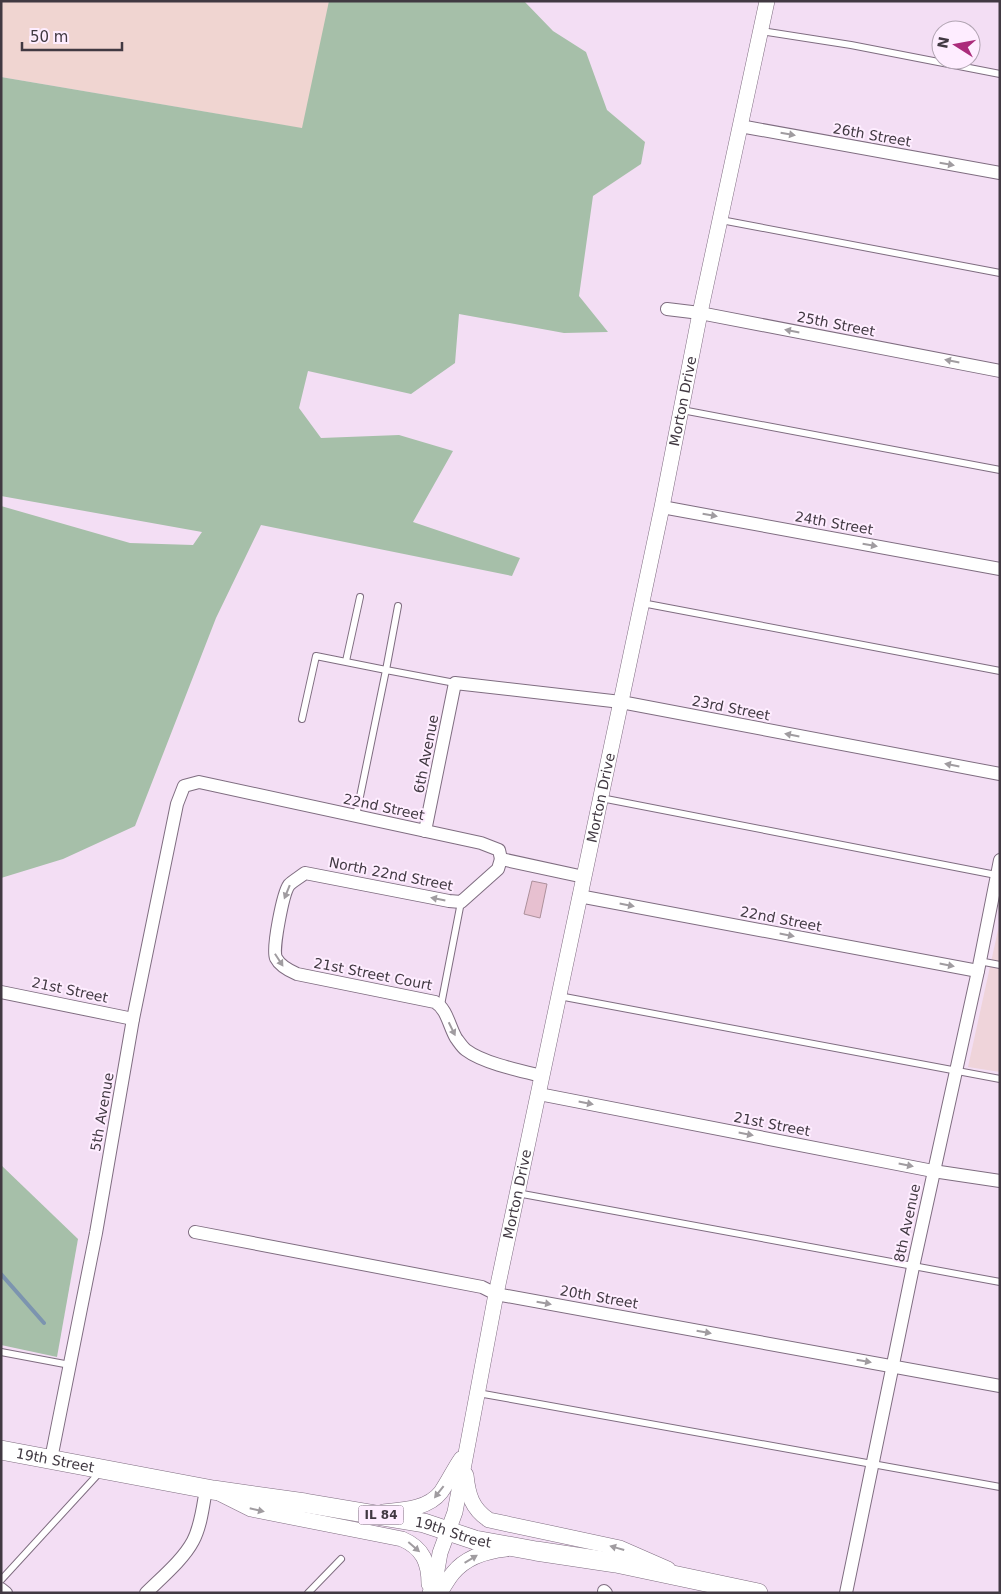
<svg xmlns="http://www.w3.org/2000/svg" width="1001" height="1594" font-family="'DejaVu Sans',sans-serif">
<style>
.industrial{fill:#efd4da}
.education{fill:#f0d5d1}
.green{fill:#a6bfa9}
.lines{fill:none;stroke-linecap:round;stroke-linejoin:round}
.stream{stroke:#7c94af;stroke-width:4}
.building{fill:#e7c0d0;stroke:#ac909b}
.service-casing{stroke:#7f6d80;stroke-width:8}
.minor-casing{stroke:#7f6d80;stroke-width:14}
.tertiary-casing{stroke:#7f6d80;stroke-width:16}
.primary-casing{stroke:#7f6d80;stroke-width:20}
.service{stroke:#fff;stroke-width:6}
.minor{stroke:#fff;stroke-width:12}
.tertiary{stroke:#fff;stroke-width:15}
.primary{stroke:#fff;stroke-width:19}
.oneway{fill:#a09ca0}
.labels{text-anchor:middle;stroke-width:4;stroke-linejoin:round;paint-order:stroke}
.shield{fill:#feedff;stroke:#7a6f7b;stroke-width:1}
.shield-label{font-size:12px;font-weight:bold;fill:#413942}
.street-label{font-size:14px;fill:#413942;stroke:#feedff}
</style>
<rect width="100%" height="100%" fill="#f3def4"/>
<path class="industrial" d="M1000 921V1072L968 1067Z"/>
<path class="education" d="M1 1H342L317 131 1 77Z"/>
<g class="green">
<path d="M329 1H524L553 31 586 52 607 110 645 142 641 164 593 196 579 296 608 332 564 333 459 314 455 363 411 394 308 371 299 408 321 438 399 435 453 451 413 522 520 558 512 576 261 525 216 618 135 826 63 859 1 878V506L130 543 193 545 202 532 1 496V77L302 128Z"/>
<path d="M1 1165 78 1239 57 1357 1 1345Z"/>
</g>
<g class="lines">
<path class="stream" d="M1 1274 44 1323"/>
</g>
<path class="building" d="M532 881 547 884 540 918 524 914Z"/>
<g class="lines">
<g class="service-casing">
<g id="service">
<path d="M761 31 851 45 1000 74"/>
<path d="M721 220 1000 273"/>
<path d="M682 410 1000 470"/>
<path d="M642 603 1000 671"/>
<path d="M346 661 360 597"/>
<path d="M302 719 316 656 386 670 398 606"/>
<path d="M601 798 996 875"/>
<path d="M356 816 386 670 455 683"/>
<path d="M979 961 1000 965"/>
<path d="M559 996 1000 1079"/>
<path d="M441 1005 461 902"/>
<path d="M517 1193 1000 1282"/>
<path d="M1 1352 70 1365"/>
<path d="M478 1393 1000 1487"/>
<path d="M1 1580 101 1471"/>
<path d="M308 1593 341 1559"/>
</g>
</g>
<g class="minor-casing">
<g id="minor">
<path d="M740 126 1000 173"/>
<path d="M667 309 700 313 1000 371"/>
<path d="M662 507 1000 569"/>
<path d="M425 831 455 683 621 702 1000 774"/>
<path d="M501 859 498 869 461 902 449 901 305 873C300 877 293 881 289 885 283 893 272 949 276 958 280 966 290 971 297 974L435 1002C447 1009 449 1026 456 1038 459 1042 462 1047 466 1050 483 1063 521 1071 542 1076"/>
<path d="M579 896 978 971"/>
<path d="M1 992 133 1019"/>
<path d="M539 1094 933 1171 1000 1181"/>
<path d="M195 1232 482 1287 496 1294 1000 1386"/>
<path d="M51 1459 96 1233 133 1019 177 804 184 786 199 782 481 843 499 850 501 859 584 877"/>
<path d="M1 1589 6 1593"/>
<path d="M604 1591 606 1593"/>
<path d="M146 1593C161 1578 183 1560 193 1541 201 1526 203 1506 206 1489"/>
<path d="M846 1593 913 1267 978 971 1000 860"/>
</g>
</g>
<g class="tertiary-casing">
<g id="tertiary">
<path d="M466 1475C468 1495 472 1509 489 1520L620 1548 668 1569"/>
<path d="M221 1494 251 1509 402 1539C423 1548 429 1563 429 1584"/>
<path d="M383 1512C403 1510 428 1509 441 1492 448 1482 454 1469 461 1459"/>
<path id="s1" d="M430 1593 436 1576 440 1553 455 1512 496 1294 662 507 700 313 767 1"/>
<path d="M440 1593C444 1586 448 1579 453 1573 466 1557 487 1551 506 1549"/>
</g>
</g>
<g class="primary-casing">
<g id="primary">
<path id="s2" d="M1 1450 213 1490 305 1503 424 1523 475 1540 536 1551 616 1563 758 1593"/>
</g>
</g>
<use href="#service" class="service"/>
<use href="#minor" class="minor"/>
<use href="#tertiary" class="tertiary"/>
<use href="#primary" class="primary"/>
</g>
<defs><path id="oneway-solid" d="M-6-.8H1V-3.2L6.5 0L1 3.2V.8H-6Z" transform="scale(1.25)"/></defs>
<g class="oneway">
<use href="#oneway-solid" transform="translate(788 134) rotate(10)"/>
<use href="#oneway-solid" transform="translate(947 164) rotate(10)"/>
<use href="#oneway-solid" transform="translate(792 331) rotate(-169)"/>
<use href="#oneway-solid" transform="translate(952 361) rotate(-169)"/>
<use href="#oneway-solid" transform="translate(710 515) rotate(10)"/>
<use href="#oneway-solid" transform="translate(870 545) rotate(10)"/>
<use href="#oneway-solid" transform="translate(792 735) rotate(-169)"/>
<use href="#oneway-solid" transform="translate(952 765) rotate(-169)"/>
<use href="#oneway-solid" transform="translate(287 892) rotate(112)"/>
<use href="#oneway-solid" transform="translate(438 899) rotate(-169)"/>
<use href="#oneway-solid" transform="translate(627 905) rotate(11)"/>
<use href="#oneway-solid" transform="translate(787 935) rotate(11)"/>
<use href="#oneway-solid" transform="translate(279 960) rotate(57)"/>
<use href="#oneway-solid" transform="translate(947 965) rotate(11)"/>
<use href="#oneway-solid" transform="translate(452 1029) rotate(64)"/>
<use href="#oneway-solid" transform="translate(586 1103) rotate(11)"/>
<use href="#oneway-solid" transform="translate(746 1134) rotate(11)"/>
<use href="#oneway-solid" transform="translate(906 1165) rotate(11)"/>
<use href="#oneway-solid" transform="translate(544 1303) rotate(10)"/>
<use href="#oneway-solid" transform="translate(704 1332) rotate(10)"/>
<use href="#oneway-solid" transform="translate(864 1361) rotate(10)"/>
<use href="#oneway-solid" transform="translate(439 1492) rotate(128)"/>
<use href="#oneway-solid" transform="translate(257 1510) rotate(13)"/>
<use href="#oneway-solid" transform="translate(414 1547) rotate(41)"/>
<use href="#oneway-solid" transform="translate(617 1548) rotate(-164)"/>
<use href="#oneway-solid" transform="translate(471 1559) rotate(-31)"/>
</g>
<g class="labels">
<rect class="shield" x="358.5" y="1505.5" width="45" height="19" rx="4"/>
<g class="shield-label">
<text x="381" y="1519">IL 84</text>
</g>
<g class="street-label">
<text transform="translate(872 135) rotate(10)" y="5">26th Street</text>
<text transform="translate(836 324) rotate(11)" y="5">25th Street</text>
<text dy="5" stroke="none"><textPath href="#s1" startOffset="1219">Morton Drive</textPath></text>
<text transform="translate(834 523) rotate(10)" y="5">24th Street</text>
<text transform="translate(731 708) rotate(11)" y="5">23rd Street</text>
<text transform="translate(426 754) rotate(-79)" y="5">6th Avenue</text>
<text dy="5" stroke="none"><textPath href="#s1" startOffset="814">Morton Drive</textPath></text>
<text transform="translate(384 807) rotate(12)" y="5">22nd Street</text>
<text transform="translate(391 874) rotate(11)" y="5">North 22nd Street</text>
<text transform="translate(781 919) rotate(11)" y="5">22nd Street</text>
<text transform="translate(373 974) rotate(11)" y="5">21st Street Court</text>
<text transform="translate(70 990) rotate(12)" y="5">21st Street</text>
<text transform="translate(102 1112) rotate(-80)" y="5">5th Avenue</text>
<text transform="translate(772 1124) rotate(11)" y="5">21st Street</text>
<text dy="5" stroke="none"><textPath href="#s1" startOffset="409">Morton Drive</textPath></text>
<text transform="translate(907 1223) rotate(-78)" y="5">8th Avenue</text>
<text transform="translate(599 1297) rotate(10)" y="5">20th Street</text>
<text dy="5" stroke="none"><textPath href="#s2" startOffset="55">19th Street</textPath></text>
<text dy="5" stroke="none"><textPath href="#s2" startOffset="460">19th Street</textPath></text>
</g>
</g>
<rect width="1001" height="1594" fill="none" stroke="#413942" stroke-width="5"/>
<g transform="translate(956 45) rotate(281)"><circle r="24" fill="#feedff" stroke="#b2a5b3"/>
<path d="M0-4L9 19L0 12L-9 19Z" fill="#ab2c7b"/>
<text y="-8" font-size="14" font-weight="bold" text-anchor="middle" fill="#413942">N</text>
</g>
<path d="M22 42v8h100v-8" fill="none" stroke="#413942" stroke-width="2.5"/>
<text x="30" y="42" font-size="15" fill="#413942" stroke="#feedff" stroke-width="4" paint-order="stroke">50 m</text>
</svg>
